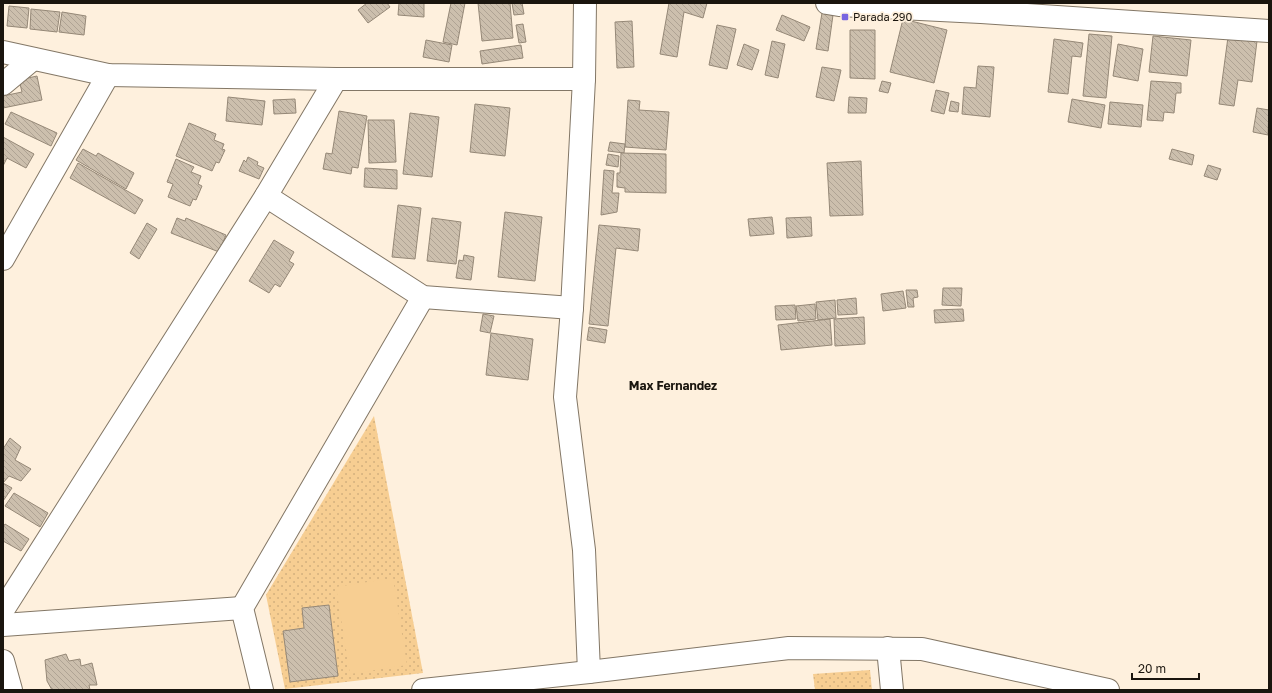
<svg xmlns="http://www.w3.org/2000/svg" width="1272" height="693" font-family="'Golos Text',sans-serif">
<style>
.grass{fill:url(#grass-dots)}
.garden{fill:#f7ce92}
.building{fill:url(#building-back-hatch);stroke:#958877}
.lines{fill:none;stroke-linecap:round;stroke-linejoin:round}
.minor-casing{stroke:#837766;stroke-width:24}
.minor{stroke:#fff;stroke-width:22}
.poi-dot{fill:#7866e1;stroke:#fef0dd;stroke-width:1.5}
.labels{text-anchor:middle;stroke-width:3.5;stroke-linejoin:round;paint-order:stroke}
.poi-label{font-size:11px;fill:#1a150e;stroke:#fef0dd;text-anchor:start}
.neighbourhood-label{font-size:12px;font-weight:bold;fill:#1a150e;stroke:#fef0dd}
</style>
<defs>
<pattern id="grass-dots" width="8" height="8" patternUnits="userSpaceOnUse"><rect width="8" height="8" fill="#f7ce92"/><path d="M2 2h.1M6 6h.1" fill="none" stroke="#d3b07d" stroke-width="1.8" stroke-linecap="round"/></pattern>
<pattern id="building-back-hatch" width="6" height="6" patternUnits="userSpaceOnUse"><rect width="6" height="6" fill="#ccbfad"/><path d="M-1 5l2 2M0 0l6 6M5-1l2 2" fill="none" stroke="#afa394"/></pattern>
</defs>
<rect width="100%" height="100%" fill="#fef0dd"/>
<g class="grass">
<path d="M374 416 423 673 285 689 266 595Z"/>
<path d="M870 670 872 690H815L813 674Z"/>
</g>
<path class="garden" d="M393 578 407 665 350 674 336 587Z"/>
<g class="building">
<path d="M367 3H387L390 7 368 23 358 10Z"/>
<path d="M399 3H424V17L398 15Z"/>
<path d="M451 3H465L457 45 443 42Z"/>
<path d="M478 3H510L513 38 482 41Z"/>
<path d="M512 3H522L524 14 514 15Z"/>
<path d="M669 3H707L703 18 684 12 677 57 660 54Z"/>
<path d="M9 6 29 8 27 28 7 26Z"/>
<path d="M31 9 60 12 57 32 30 29Z"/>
<path d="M62 12 86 16 84 35 59 32Z"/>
<path d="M822 13 833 15 828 51 816 49Z"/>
<path d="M782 15 810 27 804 41 776 30Z"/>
<path d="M903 19 947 30 934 83 890 72Z"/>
<path d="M632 21 634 67 617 68 615 22Z"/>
<path d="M523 24 526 42 519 43 516 25Z"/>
<path d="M717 25 736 29 727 69 709 65Z"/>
<path d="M850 30H875V79L850 78Z"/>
<path d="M1089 34 1112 36 1106 98 1083 96Z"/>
<path d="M1153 36 1191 40 1187 76 1149 72Z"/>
<path d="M1228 37 1257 41 1252 82 1238 80 1234 106 1219 104Z"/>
<path d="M1054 39 1083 43 1081 57 1072 56 1068 94 1048 92Z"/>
<path d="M426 40 452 45 449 62 423 57Z"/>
<path d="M772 41 785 44 778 78 765 75Z"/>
<path d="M744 44 759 50 752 70 737 65Z"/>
<path d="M1118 44 1143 49 1138 81 1113 76Z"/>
<path d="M521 45 523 58 482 64 480 51Z"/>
<path d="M978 66 994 67 990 117 962 114 964 87 976 88Z"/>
<path d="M822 67 841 70 834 101 816 97Z"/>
<path d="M37 76 42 100 3 108V96L22 92 19 80Z"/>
<path d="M882 81 891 83 888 93 879 91Z"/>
<path d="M1151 81 1181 83V93H1176L1174 113 1164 112 1163 121 1147 120Z"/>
<path d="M936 90 949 93 944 114 931 111Z"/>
<path d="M228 97 265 101 262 125 226 121Z"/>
<path d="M849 97 867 98 866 113H848Z"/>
<path d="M295 99 296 113 274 114 273 100Z"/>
<path d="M1072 99 1105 105 1101 128 1068 122Z"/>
<path d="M628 100 640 101 639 110 669 112 666 150 625 147Z"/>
<path d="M951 101 959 103 958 112 949 111Z"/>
<path d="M1110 102 1143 105 1141 127 1108 124Z"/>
<path d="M475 104 510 108 505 156 470 152Z"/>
<path d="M1257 108 1269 110 1268 135 1253 132Z"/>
<path d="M339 111 367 116 358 168 352 167 351 174 323 169 326 153 332 154Z"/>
<path d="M11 112 57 133 51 146 5 124Z"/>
<path d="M410 113 439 117 432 177 403 174Z"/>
<path d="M368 120H394L396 162 369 163Z"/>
<path d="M189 123 216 134 214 140 224 144 222 149 225 150 219 163 216 162 212 171 176 156Z"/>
<path d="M3 137 34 154 26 168 7 158 3 166Z"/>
<path d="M610 142 625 144 624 153 608 151Z"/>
<path d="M83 149 96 156 98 153 134 173 126 189 76 160Z"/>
<path d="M1172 149 1194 155 1192 165 1169 159Z"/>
<path d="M621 153 666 154V193L625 192V188L617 187V173H620Z"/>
<path d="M608 154 619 156 618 167 606 165Z"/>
<path d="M248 157 258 162 257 165 264 168 259 179 239 171 244 160 246 162Z"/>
<path d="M176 159 194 167 191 172 201 176 198 184 202 186 196 200 193 199 190 206 168 197 173 184 167 182Z"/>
<path d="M861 161 863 215 830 216 827 163Z"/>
<path d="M78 163 143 200 135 214 70 178Z"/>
<path d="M1208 165 1221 169 1217 180 1204 176Z"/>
<path d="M365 168 397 170V189L364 187Z"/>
<path d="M604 170 614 171 612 193H619L617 212 601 215Z"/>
<path d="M398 205 421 208 415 259 392 257Z"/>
<path d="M505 212 542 217 535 281 498 277Z"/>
<path d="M772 217 774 234 750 236 748 219Z"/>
<path d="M811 217 812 236 787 238 786 218Z"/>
<path d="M177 218 185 221 186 218 226 235 219 252 171 233Z"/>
<path d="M432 218 461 222 456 264 427 261Z"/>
<path d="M147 223 157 229 139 259 130 253Z"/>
<path d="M599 225 640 229 638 251 616 248 608 326 589 324Z"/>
<path d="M274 240 294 252 289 261 294 264 280 287 275 284 269 293 249 281Z"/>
<path d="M464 255 474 257 471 280 456 278 459 260 463 261Z"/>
<path d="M943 288H962L961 306 942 305Z"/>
<path d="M906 290H917L918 297 913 298 914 307H908Z"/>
<path d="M903 291 906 308 883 311 881 294Z"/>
<path d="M856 298 857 314 838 315 837 300Z"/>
<path d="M835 300 836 318 818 320 816 302Z"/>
<path d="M815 304 816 319 798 321 796 306Z"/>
<path d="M795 305 796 319 776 320 775 306Z"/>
<path d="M963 309 964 321 935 323 934 310Z"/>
<path d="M483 314 494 316 490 333 480 331Z"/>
<path d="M864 317 865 344 835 346 834 319Z"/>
<path d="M830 319 832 345 781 350 778 325Z"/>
<path d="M589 327 607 330 605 343 587 340Z"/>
<path d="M491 333 533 339 528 380 486 375Z"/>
<path d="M10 438 21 447 15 460 31 469 21 481 9 476 3 483 12 488 3 501V449Z"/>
<path d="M14 493 48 513 40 527 5 506Z"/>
<path d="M5 524 29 539 21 551 3 541V527Z"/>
<path d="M329 605 338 676 290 682 283 631 304 628 302 608Z"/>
<path d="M66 654 69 661 80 659 81 666 92 663 97 685H89L90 690H52L47 681 45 660Z"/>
</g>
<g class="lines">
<g class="minor-casing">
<g id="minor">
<path d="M585 3 584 79 572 308 565 397 584 550 589 672"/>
<path d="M827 3 839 5 981 12 1269 31"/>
<path d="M3 52 108 75 336 79H584"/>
<path d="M3 84 33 59"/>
<path d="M266 196 423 297 572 308"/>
<path d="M3 259 108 75"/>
<path d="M3 610 266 196 336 79"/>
<path d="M3 625 242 608"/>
<path d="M888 648 892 690"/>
<path d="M3 661 11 690"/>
<path d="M262 690 242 608 423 297"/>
<path d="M423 690 589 672 789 648 922 649 1108 690"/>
</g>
</g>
<use href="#minor" class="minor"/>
</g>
<rect class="poi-dot" x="841" y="13" width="8" height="8" rx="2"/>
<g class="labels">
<g class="poi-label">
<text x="853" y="21">Parada 290</text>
</g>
<g class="neighbourhood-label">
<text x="673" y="390">Max Fernandez</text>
</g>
</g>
<rect width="1272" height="693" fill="none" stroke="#1a150e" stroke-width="8"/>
<path d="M1132 673v6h67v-6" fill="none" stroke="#1a150e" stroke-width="2"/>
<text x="1138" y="673" font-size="12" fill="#1a150e" stroke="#fef0dd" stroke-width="3" paint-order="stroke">20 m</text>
</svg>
